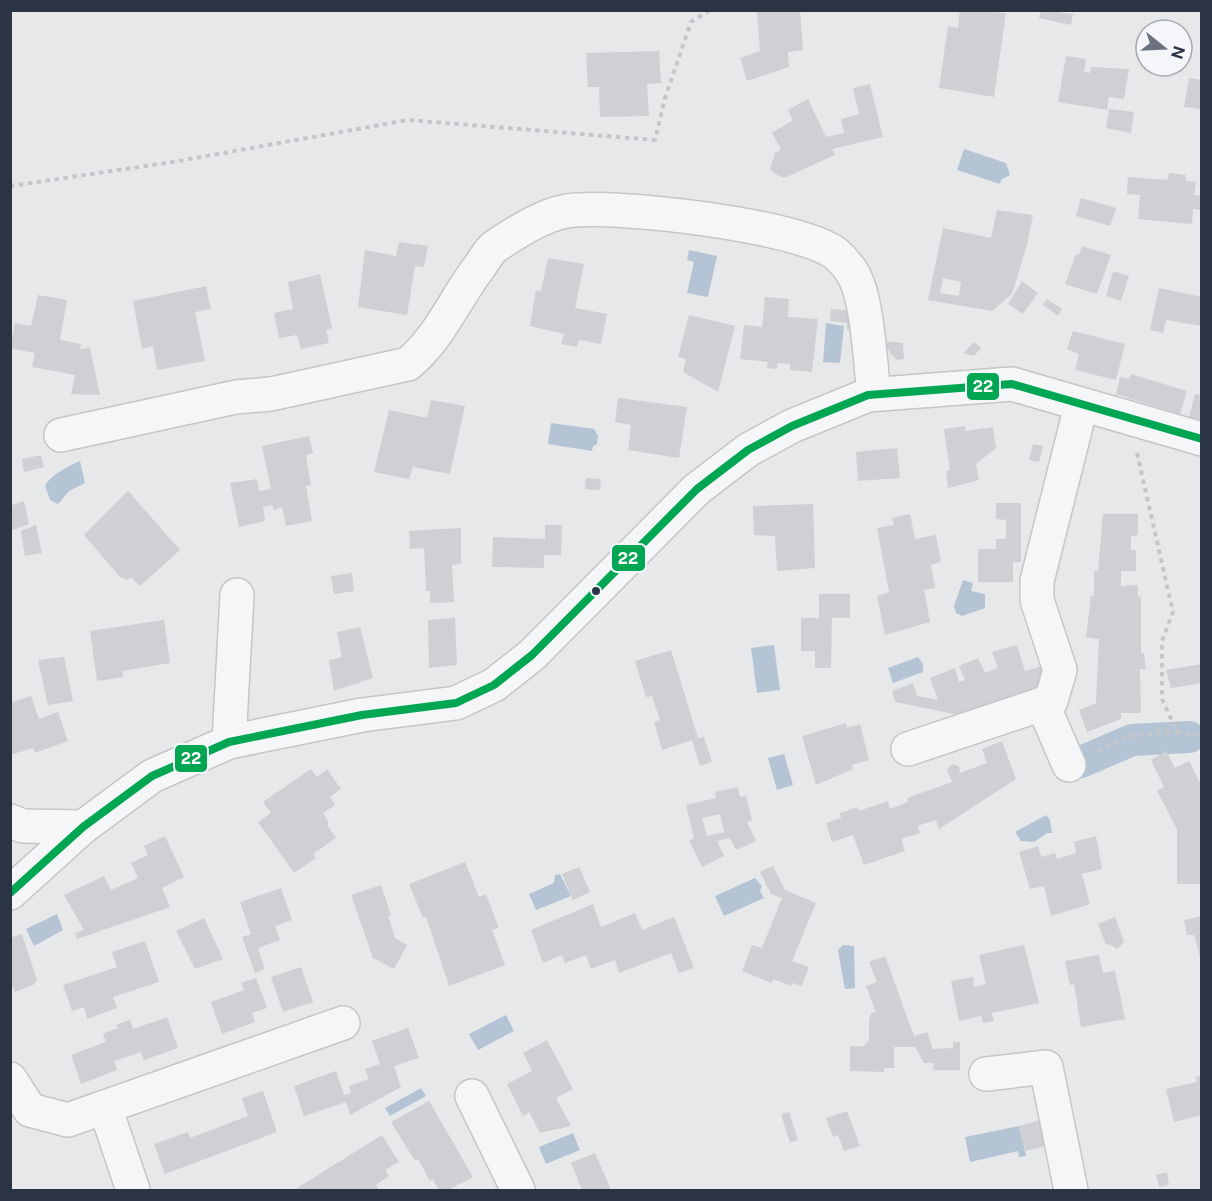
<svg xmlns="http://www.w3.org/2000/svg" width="1212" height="1201" font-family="'Public Sans',sans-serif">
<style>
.water{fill:#b4c4d5}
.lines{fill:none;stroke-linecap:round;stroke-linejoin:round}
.canal{stroke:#b4c4d5;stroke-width:32}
.building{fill:#ced0d3;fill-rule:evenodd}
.minor-casing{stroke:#c4c6c8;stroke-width:36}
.path{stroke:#c5c6ca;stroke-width:4;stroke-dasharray:4.5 4.5;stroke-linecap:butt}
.minor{stroke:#f5f6f7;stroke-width:33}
.bus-1-casing{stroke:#f4f6f9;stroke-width:12}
.bus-1{stroke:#00a651;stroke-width:8}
.bus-dot{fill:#2b3445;stroke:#f4f6f9;stroke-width:2}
.line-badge{stroke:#f4f6f9;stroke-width:2}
.badge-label{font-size:16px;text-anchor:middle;font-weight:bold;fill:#fff}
</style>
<rect width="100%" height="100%" fill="#e6e8ea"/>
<g class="water">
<path d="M964 149 1006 163 1010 175 1001 180 1000 184 957 170Z"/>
<path d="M689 250 717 256 708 297 687 293 694 262 687 260Z"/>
<path d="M826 323 844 326 840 363 823 362Z"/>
<path d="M551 423 594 429 598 436 597 444 593 446 592 451 548 444Z"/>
<path d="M80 461 85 483 69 491 58 504 50 500 45 485C54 473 67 467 80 461Z"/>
<path d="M963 580 973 583 971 591 985 594V608L962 616 956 613 954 606Z"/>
<path d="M774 645 780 690 757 693 751 648Z"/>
<path d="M918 657 923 664V672L893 683 888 668Z"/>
<path d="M784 754 793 785 777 790 768 758Z"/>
<path d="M1046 815 1050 820 1052 833H1047L1034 842 1021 841 1015 832Z"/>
<path d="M560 874 571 896 536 910 529 894 554 883 555 875Z"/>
<path d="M755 878 762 886 760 891 764 898 724 916 715 896Z"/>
<path d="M57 914 63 930 34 946 26 929Z"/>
<path d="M843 945 854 946 855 988 845 989 838 950Z"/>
<path d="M506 1015 514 1031 478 1050 469 1034Z"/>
<path d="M421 1088 426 1096 390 1116 385 1108Z"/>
<path d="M1019 1126 1026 1156 1019 1157 1018 1151 970 1162 965 1137Z"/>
<path d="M573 1133 580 1150 546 1164 539 1147Z"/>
</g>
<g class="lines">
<path class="canal" d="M1081 762 1132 740 1189 737"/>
</g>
<g class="building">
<path d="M800 10 803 50 788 52 789 67 747 81 740 58 760 51 757 12Z"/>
<path d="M960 10 1006 13 994 97 939 88 948 26 958 28Z"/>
<path d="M1041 10 1073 14 1071 25 1039 18Z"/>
<path d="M659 51 661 83 647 84 649 116 600 117 599 87H588L586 53Z"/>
<path d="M1066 56 1086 59 1084 72 1090 73 1091 67 1129 69 1124 99 1109 97 1107 110 1058 102Z"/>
<path d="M1189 78 1202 80V109L1184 107Z"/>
<path d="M870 84 883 137 832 149 835 155 784 178 773 173 770 168 775 153 781 149 772 133 793 120 788 110 808 99 826 137 844 133 841 119 859 114 853 88Z"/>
<path d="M1109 109 1134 112 1131 133 1106 128Z"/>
<path d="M1169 173 1186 175V181L1196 182 1194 195 1202 196 1201 210 1193 209 1192 224 1138 219 1140 195 1127 194 1128 177 1168 180Z"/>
<path d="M1081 198 1116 208 1110 226 1076 216Z"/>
<path d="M997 210 1033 215 1027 245 1012 294 992 311 928 300 943 228 991 238ZM943 278 961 282 959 296 940 293Z"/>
<path d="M399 242 428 246 424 267 415 266 407 315 358 307 365 250 396 256Z"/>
<path d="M1082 246 1111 255 1097 294 1065 284 1076 254 1079 255Z"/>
<path d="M548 258 584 264 575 308 607 314 601 344 579 340 577 347 561 344 564 334 530 326 536 290 541 291Z"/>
<path d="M1113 271 1129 276 1121 301 1106 296Z"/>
<path d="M320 274 332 328 326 330 329 343 301 349 297 335 279 338 274 313 293 309 288 282Z"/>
<path d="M1022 281 1038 293 1023 314 1008 304Z"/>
<path d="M206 286 211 309 195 312 205 361 157 370 153 346 142 349 133 301Z"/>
<path d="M1159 288 1202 297V326L1166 320 1163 333 1150 330Z"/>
<path d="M38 295 67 300 60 340 81 344 80 349 90 348 100 395 71 394 75 375 32 367 35 353 10 348 15 323 31 326Z"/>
<path d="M765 297 789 299 788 317 818 319 812 372 790 370V364L778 363 777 369 767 368 768 362 740 359 744 325 762 327Z"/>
<path d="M1047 299 1062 309 1058 316 1043 305Z"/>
<path d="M831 309 856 311 859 331 847 330V323L830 321Z"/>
<path d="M689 315 735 326 718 392 683 372 686 359 678 357Z"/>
<path d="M1073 331 1125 344 1116 380 1075 370 1079 354 1067 349Z"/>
<path d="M884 341 903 343 904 359 897 360 891 355Z"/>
<path d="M974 342 981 348 974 356 964 353Z"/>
<path d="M1131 374 1187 391 1180 414 1116 394 1120 377 1129 379Z"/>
<path d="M1195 394 1202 395V420L1189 417Z"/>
<path d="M618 398 687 407 679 458 628 450 631 425 615 422Z"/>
<path d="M431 400 465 406 450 474 413 467 409 479 374 472 389 410 427 418Z"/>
<path d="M965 426 966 431 993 427 996 448 976 464 979 480 948 488 946 471 950 470 944 429Z"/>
<path d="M309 436 313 453 306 455 311 485 306 486 312 521 286 526 282 507 274 510 272 505 263 507 265 521 239 527 230 483 257 479 259 491 271 489 262 446Z"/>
<path d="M1033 444 1043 446 1039 462 1029 460Z"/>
<path d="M897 448 900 478 858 481 856 452Z"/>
<path d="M41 455 44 467 24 472 22 459Z"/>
<path d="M586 478 601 479 600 490 585 489Z"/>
<path d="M128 491 180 550 140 586 131 577 127 580 120 577 84 535Z"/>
<path d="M24 501 29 524 10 531V506Z"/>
<path d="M996 503H1021V562H1013V582H978V549H996V539H1006V520L996 519Z"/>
<path d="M813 504 815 568 777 571 775 536 754 535 753 506Z"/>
<path d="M910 514 915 539 936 535 941 562 931 565 935 588 924 590 930 622 885 635 877 596 889 592 877 528 894 525 892 518Z"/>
<path d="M1103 514H1138V535L1131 536V550H1136V571H1121V586L1138 585V597L1141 596V653H1144L1146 669H1140L1141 713H1121V719L1087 732 1079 710 1096 703 1099 639 1086 637 1091 596H1094V571H1098Z"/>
<path d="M36 525 42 553 25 556 21 531Z"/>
<path d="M545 525H562L561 555H544V568L492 567 493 537 545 539Z"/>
<path d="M461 528V564L452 565 454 602 430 603V591H426L424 548 410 549 409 531Z"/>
<path d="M352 573 354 591 334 594 331 576Z"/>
<path d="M819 594H850V618H832L831 668H815V651H801V618H819Z"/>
<path d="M455 618 457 665 429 668 428 620Z"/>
<path d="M164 620 170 663 123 671V677L97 681 90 631Z"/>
<path d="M360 627 373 678 334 691 329 660 342 657 337 632Z"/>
<path d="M1017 645 1025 671 1045 665 1048 684 974 718 895 702 892 691 913 683 917 696 938 700 930 678 955 668 959 682 965 680 959 666 978 658 985 673 998 668 992 652Z"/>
<path d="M671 650 698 738 704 737 712 762 700 766 692 740 662 750 654 722 660 720 652 696 646 697 635 661Z"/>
<path d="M64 657 73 701 48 705 38 660Z"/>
<path d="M1202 664V683L1171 688 1166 670Z"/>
<path d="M31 696 39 719 58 712 68 741 35 753 33 748 10 755V703Z"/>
<path d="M846 723 847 728 860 724 869 760 852 765 853 769 816 785 802 736Z"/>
<path d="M1002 741 1016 779 939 829 936 820 917 826 920 833 901 839 905 851 864 865 853 835 832 842 826 823 841 818 840 813 858 807 859 811 888 801 890 809 908 802 907 798 952 782 947 770 952 764 959 766 960 773 987 763 982 749Z"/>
<path d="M1166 751 1175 768 1189 761 1202 787V884H1177V829L1157 791 1164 787 1151 760Z"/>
<path d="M311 769 317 777 327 769 341 789 330 797 335 805 323 813 329 823 327 825 336 838 313 854 316 858 294 873 258 822 271 813 263 802Z"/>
<path d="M738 787 740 797 746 796 752 820 747 822 756 841 736 850 730 838 717 841 724 856 702 867 689 840 694 839 686 805 716 798 715 792ZM720 814 724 832 707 836 702 818Z"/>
<path d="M165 836 184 877 162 888 170 907 77 939 75 933 84 930 64 895 104 876 111 890 138 878 131 863 148 855 144 846Z"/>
<path d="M1096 836 1102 869 1082 874 1090 904 1051 916 1044 886 1030 889 1019 852 1038 846 1041 857 1055 853 1057 859 1076 853 1074 842Z"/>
<path d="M465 862 479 897 486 894 499 928 492 930 505 965 449 986 426 917 423 918 409 884Z"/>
<path d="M773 866 785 890 816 903 792 961 809 967 802 986 793 983 791 986 773 979 772 983 742 971 752 945 762 948 782 898 771 894 760 872Z"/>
<path d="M579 867 590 892 573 900 562 874Z"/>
<path d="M381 885 391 915 388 916 395 938 407 945 394 969 373 958 351 895Z"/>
<path d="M281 888 292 920 275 926 280 940 258 948 265 969 255 973 242 937 251 934 240 902Z"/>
<path d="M593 904 601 927 635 913 642 930 674 917 694 968 679 973 671 953 619 973 615 960 591 969 586 955 565 963 562 955 543 963 531 930Z"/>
<path d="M1202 916V960H1201L1194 935H1187L1184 920Z"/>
<path d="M1115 917 1124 942 1117 949 1109 944 1106 945 1098 924Z"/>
<path d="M204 918 223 959 195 969 176 931Z"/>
<path d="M22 934 37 980 33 985 15 992 10 982V938Z"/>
<path d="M145 941 159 982 113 997 117 1008 87 1019 84 1007 72 1011 63 985 117 967 112 952Z"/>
<path d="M1024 945 1039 1003 992 1013 994 1021 983 1023 981 1016 959 1021 951 981 973 977 974 987 986 984 979 955Z"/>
<path d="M1099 955 1103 973 1115 971 1125 1019 1081 1027 1074 984 1070 985 1065 961Z"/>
<path d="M885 956 914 1036 927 1032 933 1049 953 1048V1042H960V1070H933L934 1063H924L915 1047H894V1068H884V1072L850 1071V1046H864L869 1040V1020L871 1013 876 1012 866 986 877 982 869 962Z"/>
<path d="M301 967 313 1002 283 1012 271 977Z"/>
<path d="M256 978 267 1008 252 1013 255 1022 222 1034 211 1002 244 990 241 983Z"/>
<path d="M167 1017 178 1048 144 1060 141 1052 114 1061 117 1070 81 1084 71 1055 106 1042 103 1034 118 1028 116 1025 130 1020 133 1029Z"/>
<path d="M408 1028 419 1058 394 1066 401 1087 350 1115 346 1102 304 1116 294 1086 336 1071 344 1095 351 1093 349 1086 369 1079 365 1069 380 1064 372 1041Z"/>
<path d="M547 1040 573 1089 556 1098 571 1126 540 1133 529 1112 523 1116 507 1084 532 1071 523 1053Z"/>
<path d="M1202 1076V1115L1174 1122 1166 1089 1197 1082 1196 1077Z"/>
<path d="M263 1091 277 1132 165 1174 154 1144 188 1132 190 1138 248 1116 242 1098Z"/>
<path d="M429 1101 473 1177 448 1190H439L433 1179 430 1181 418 1159 415 1161 391 1122Z"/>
<path d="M847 1111 860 1146 844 1151 838 1135 833 1137 826 1118Z"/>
<path d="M789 1112 798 1140 790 1143 781 1114Z"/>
<path d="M1044 1119 1050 1145 1025 1151 1019 1126Z"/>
<path d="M382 1135 399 1162 385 1170 389 1176 376 1185 379 1190H294Z"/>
<path d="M595 1153 611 1190H582L571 1163Z"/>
<path d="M1167 1172 1169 1185 1159 1187 1156 1175Z"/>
</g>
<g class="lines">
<g class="minor-casing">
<g id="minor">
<path d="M61 435 236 397 271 394 408 364C440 338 455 298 480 266 485 259 490 249 497 245 517 232 543 215 567 211 616 204 795 225 835 253 841 258 849 267 853 274 868 299 870 363 874 394"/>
<path d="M1043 705 1069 765"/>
<path d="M229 742 237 595"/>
<path d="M908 749 1051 701 1060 670 1037 600V581L1081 406"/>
<path d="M10 821 23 826 83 827"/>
<path d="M10 893 83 827 152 776 229 742 362 715 456 703 494 685 532 655 697 489 748 450 792 426 868 395 1012 384 1202 439"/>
<path d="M986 1074 1046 1067 1071 1190"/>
<path d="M10 1079 30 1110 68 1120 343 1023"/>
<path d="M472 1096 518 1190"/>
<path d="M105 1107 133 1190"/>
</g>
</g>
<g class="path">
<path d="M10 186 173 162 408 120 655 140 665 98 691 22 710 10"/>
<path d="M1137 453 1173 612 1162 641V699L1177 732 1198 735 1202 741"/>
<path d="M1097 751 1129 736 1177 732"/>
</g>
<use href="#minor" class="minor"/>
<g class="bus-1-casing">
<path id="bus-1" d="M10 893 83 827 152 776 229 742 362 715 456 703 494 685 532 655 697 489 748 450 792 426 868 395 1012 384 1202 439"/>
</g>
<use href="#bus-1" class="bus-1"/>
</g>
<circle class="bus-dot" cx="596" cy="591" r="5"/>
<g class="line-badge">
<rect x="966" y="372" width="34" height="29" rx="6" fill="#00a651"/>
<rect x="611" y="544" width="35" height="28" rx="6" fill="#00a651"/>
<rect x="174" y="744" width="34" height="29" rx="6" fill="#00a651"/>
</g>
<g class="badge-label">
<text x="983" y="392">22</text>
<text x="628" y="564">22</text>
<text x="191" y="764">22</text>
</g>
<rect width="1212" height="1201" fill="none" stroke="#2b3445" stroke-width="24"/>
<g transform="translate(1164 48) rotate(108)"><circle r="28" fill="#f4f6f9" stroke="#a4a8b1" stroke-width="1.5"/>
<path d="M0-4.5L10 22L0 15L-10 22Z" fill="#6c737f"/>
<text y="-9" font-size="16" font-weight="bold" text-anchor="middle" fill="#2b3445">N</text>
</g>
</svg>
